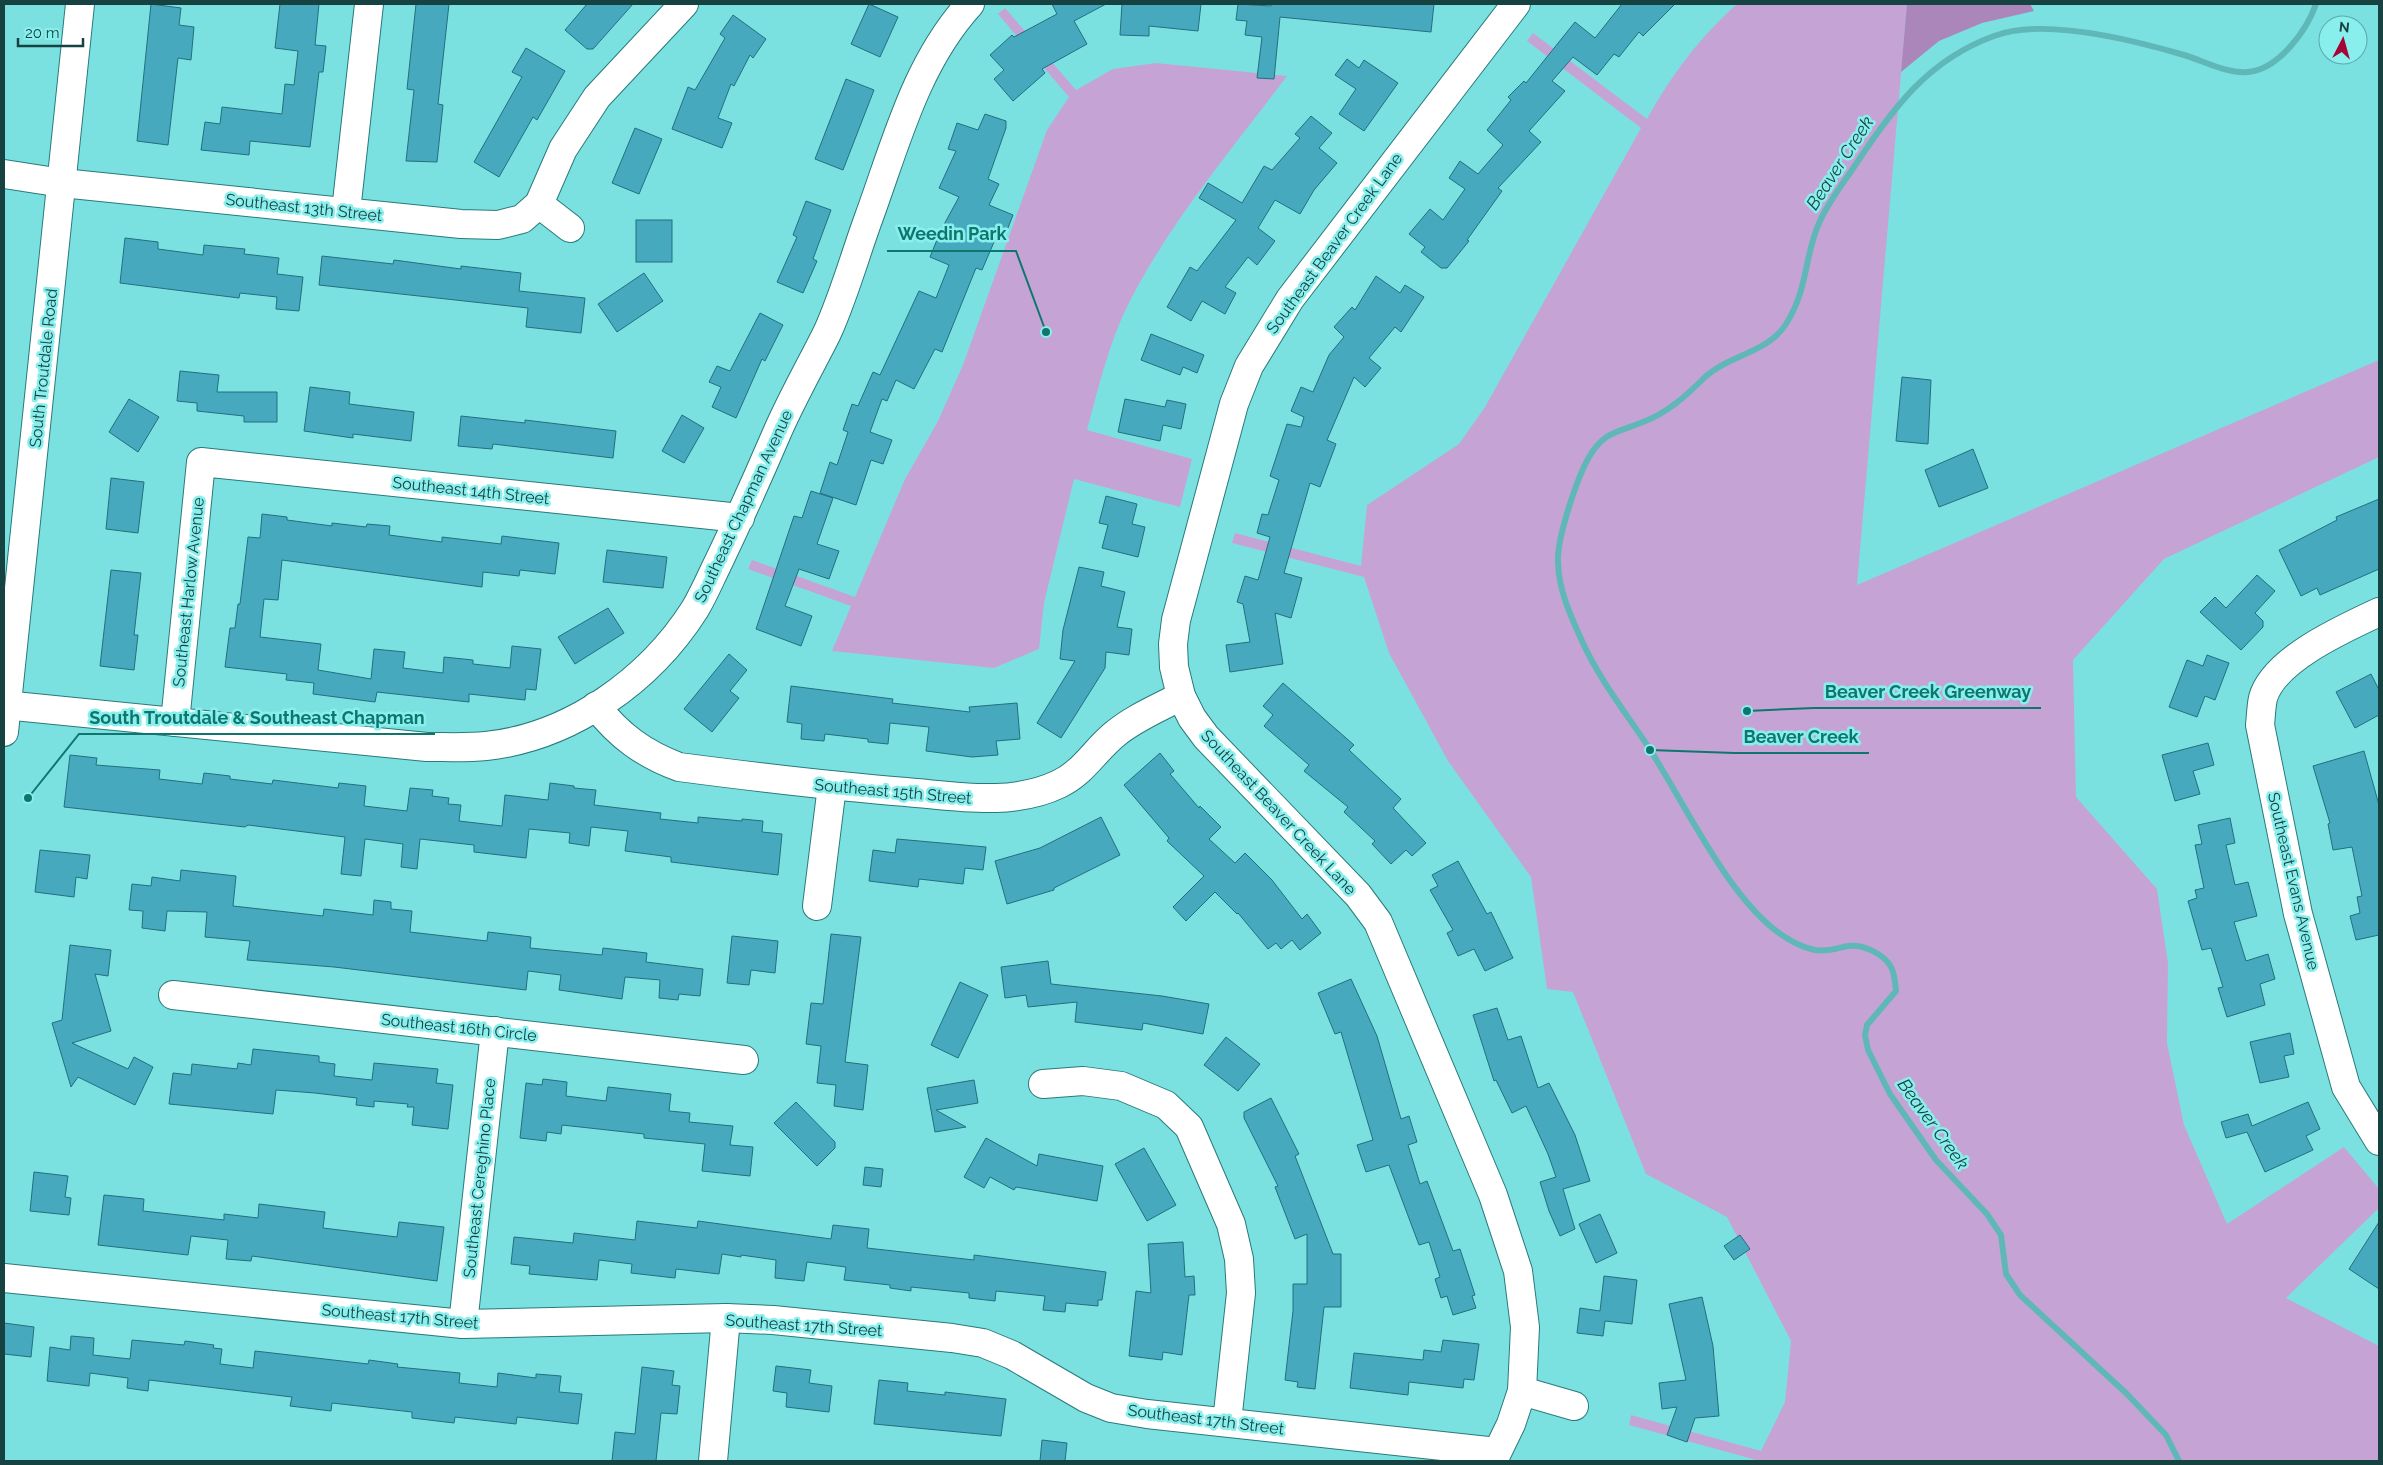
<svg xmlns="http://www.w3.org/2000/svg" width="2383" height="1465" font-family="Raleway,sans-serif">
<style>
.green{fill:#c5a4d5}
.forest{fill:#aa86bb}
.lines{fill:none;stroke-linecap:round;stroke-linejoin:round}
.stream{stroke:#5fb8b7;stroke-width:6}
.building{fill:#47a9be;stroke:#236f7f}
.minor-casing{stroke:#297a7a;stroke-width:30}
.major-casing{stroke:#297a7a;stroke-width:30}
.minor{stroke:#fff;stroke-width:28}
.major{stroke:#fff;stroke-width:28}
.labels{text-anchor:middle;stroke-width:5;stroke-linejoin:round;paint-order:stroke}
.street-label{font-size:16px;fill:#164242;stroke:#89efed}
.water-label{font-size:18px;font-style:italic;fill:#153f3f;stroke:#89efed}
.leader{fill:none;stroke:#0f766e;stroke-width:2}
.callout-dot{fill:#0f766e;stroke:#89efed;stroke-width:2}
.callout-label{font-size:18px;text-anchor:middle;font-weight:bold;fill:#0f766e;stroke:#89efed;stroke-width:5;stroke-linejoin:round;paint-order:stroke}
</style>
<rect width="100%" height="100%" fill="#7be1e0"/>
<g class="green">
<path d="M1737 4H1907L1857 585 2379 360V457L2164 559 2073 660 2076 797 2157 889 2168 963 2167 1043 2184 1125 2227 1224 2344 1147 2379 1189V1208L2286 1298 2379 1346V1461H1760L1629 1425 1631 1415 1761 1451 1785 1402 1791 1341 1727 1217 1646 1174 1573 992 1547 989 1531 877 1448 761 1389 653 1364 577 1232 543 1235 533 1361 566 1367 505 1459 444 1485 407 1641 128 1527 41 1533 33 1647 119C1673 73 1698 39 1737 4Z"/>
<path d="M1005 8 1076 90 1113 69 1156 63 1287 76C1233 148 1174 217 1132 297 1110 338 1099 386 1087 430L1192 459 1180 507 1074 479 1044 603 1039 649 994 668 832 651 851 606 748 569 752 560 855 597 905 479 937 423 963 365 1047 130 1069 97 998 14Z"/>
</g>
<path class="forest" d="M1907 4H2030L2034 11 1982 23 1939 41 1901 72Z"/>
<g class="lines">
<path class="stream" d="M2179 1461 2166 1435 2127 1394 2020 1295 2006 1274 2001 1235 1987 1214 1936 1160 1890 1094 1868 1050 1865 1035 1867 1025 1896 991C1895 983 1895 974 1891 967 1884 954 1863 944 1848 946 1837 948 1828 952 1815 950 1805 948 1794 943 1785 937 1731 904 1684 802 1649 748 1626 713 1599 679 1582 641 1571 617 1558 589 1558 561 1557 538 1577 478 1589 457 1604 431 1619 432 1643 422 1667 413 1686 396 1704 378 1728 355 1768 353 1786 324 1809 288 1804 254 1820 221 1829 201 1844 182 1856 164 1894 107 1928 60 1994 36 2044 17 2133 40 2184 55 2204 61 2227 74 2248 72 2279 69 2307 30 2316 4"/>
</g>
<g class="building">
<path d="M151 4 181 8 179 25 194 27 191 60 178 58 168 145 137 141Z"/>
<path d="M280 4H319L315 45 326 46 323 72H319L310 147 250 141 249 155 201 150 205 122 220 124 222 107 282 114 285 84 294 85 298 51 275 48Z"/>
<path d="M416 4H449L438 104 443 105 437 162 406 161 414 90 407 89Z"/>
<path d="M587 4H633L593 49H587L565 30Z"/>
<path d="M869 4 898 17 880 57 851 44Z"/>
<path d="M1052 4H1106L1074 21 1087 44 1042 69 1045 73 1013 101 994 79 1004 70 990 55 1012 35 1014 37 1057 14Z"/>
<path d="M1122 4H1201L1198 31 1149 26V36L1120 35Z"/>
<path d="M1238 4 1271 6V4H1434L1431 32 1280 17 1274 79 1257 78 1262 37 1245 35 1247 21 1236 20Z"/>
<path d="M1622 4H1675L1643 36 1639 32 1619 57 1614 54 1597 75 1573 57 1552 81 1565 91 1529 131 1541 142 1498 188 1502 191 1467 240 1469 241 1447 268H1441L1421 252 1425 247 1409 234 1430 209 1443 220 1465 189 1449 178 1460 161 1478 174 1503 145 1487 130 1511 100 1508 97 1524 81 1526 83 1575 22 1595 38Z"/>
<path d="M733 15 766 39 753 58 750 55 734 86 731 84 718 118 732 123 722 148 672 129 688 87 695 90 725 38 720 34Z"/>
<path d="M526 48 565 71 537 120 533 117 499 177 474 162 522 77 512 72Z"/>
<path d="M1347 59 1359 68 1364 60 1398 83 1364 131 1339 114 1356 89 1335 75Z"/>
<path d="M846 79 874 90 843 170 815 159Z"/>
<path d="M985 114 1006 121V128L988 179 999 184 989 205 1013 215 1004 238 997 235 982 270 976 268 942 352 935 349 914 389 896 380 887 401 882 399 870 432 892 440 883 464 871 460 856 505 820 493 830 462 837 465 848 432 843 430 852 404 858 406 873 372 880 375 919 291 936 298 949 265 930 257 941 230 959 197 939 188 956 151 948 149 957 123 978 130Z"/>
<path d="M1311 116 1332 133 1319 148 1337 163 1314 190 1300 214 1275 200 1258 228 1275 241 1257 265 1248 257 1225 287 1236 293 1225 314 1202 301 1191 321 1167 307 1190 267 1197 271 1236 220 1199 198 1208 183 1242 203 1264 166 1272 170 1300 138 1295 134Z"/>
<path d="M635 128 662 139 639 194 612 183Z"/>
<path d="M806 201 831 210 813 259 817 261 803 293 777 282 797 237 793 235Z"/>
<rect x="636" y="220" width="36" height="42"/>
<path d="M125 238 158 242V249L203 255 204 245 245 249 244 254 279 258 277 274 303 277 299 311 276 309 277 297 240 293 239 298 120 283Z"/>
<path d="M322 256 393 264 394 260 461 269V266L521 273 519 291 585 298 581 333 526 327 528 308 319 285Z"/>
<path d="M644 273 663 301 617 332 598 304Z"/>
<path d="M1376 276 1400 293 1405 285 1424 297 1401 332 1395 327 1369 358 1381 368 1365 387 1354 377 1327 440 1336 444 1320 487 1310 483 1284 573 1302 578 1291 618 1275 613 1283 664 1230 672 1226 645 1250 642 1243 604 1237 602 1245 576 1258 580 1270 537 1257 533 1262 514 1268 515 1279 480 1270 476 1287 424 1301 427 1304 417 1291 411 1301 387 1313 392 1329 355 1344 337 1334 327 1352 307 1355 310Z"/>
<path d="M760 313 783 325 765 361 762 359 736 418 712 407 721 387 709 382 717 366 730 371Z"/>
<path d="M1151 334 1204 355 1197 373 1183 367 1180 375 1141 360Z"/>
<path d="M180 371 219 375 217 392H277V422H244V416L197 411V403L177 401Z"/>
<path d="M1902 377 1931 380 1928 444 1896 441Z"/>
<path d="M310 387 350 392 349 404 414 412 411 441 353 434V438L304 431Z"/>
<path d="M129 399 159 417 138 452 109 432Z"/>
<path d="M1125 399 1165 407 1167 400 1186 404 1181 429 1163 425 1160 441 1118 432Z"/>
<path d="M682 415 704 428 684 463 662 451Z"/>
<path d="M461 416 525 423V420L616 431 613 458 493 444 492 449 458 446Z"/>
<path d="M1973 449 1988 488 1939 507 1925 470Z"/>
<path d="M111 478 144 482 138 533 106 529Z"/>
<path d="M811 491 833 498 817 544 839 551 829 579 799 569 785 606 812 616 801 646 756 629 794 516 802 518Z"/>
<path d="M1106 496 1137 504 1132 524 1145 527 1138 557 1102 548 1108 525 1099 523Z"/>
<path d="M2379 499V569L2320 595 2317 588 2301 596 2279 550 2337 520 2336 517Z"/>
<path d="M262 514 287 517V520L332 526V523L366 527 367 524 390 526 389 535 442 542V537L501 544 502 536 559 543 555 574 520 570 519 576 483 572 482 587 282 560 278 600 264 599 260 637 321 644 318 670 371 679 374 649 405 652 403 668 443 673 444 657 473 660V664L510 668 512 646 541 649 536 690 526 689 525 700 469 694V702L377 692 375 702 313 694 314 683 286 680 287 674 225 667 230 628H235L238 604H240L248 537 260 538Z"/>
<path d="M607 550 667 557 663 588 603 582Z"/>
<path d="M1079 567 1104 572 1101 586 1125 592 1117 627 1132 629 1129 655 1106 652 1105 668 1061 738 1037 723 1075 661 1060 659 1063 630Z"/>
<path d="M111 570 141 573 134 635H138L134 670 100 666Z"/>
<path d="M2257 575 2275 591 2255 613 2263 621V627L2241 650 2200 612 2215 597 2226 608Z"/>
<path d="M608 608 624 633 575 664 558 637Z"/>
<path d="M729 654 747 670 730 691 739 698 712 732 684 709Z"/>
<path d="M2207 655 2229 663 2215 700 2205 696 2197 717 2169 707 2187 660 2203 666Z"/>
<path d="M2371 674 2379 690V715L2355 728 2336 692Z"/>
<path d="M1283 683 1354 745 1349 750 1401 799 1393 808 1426 843 1412 856 1406 850 1391 864 1372 844 1375 841 1344 812 1348 807 1304 771 1309 765 1264 726 1273 715 1263 706Z"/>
<path d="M791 686 893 699 892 703 970 712 969 707 1017 703 1020 739 996 741 998 755 972 757 926 751 929 727 890 723 888 744 868 742V739L825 734 824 741 801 739 802 724 787 722Z"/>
<path d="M2208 743 2214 765 2193 771 2200 794 2175 801 2162 755Z"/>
<path d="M2364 751 2379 805V935L2356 940 2350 916 2360 913 2357 897 2362 896 2352 847 2333 850 2328 824 2330 823 2313 766Z"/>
<path d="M1160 753 1174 771 1170 774 1199 808 1200 806 1221 827 1209 839 1235 863 1245 853 1272 880 1302 919 1307 914 1321 933 1300 950 1292 940 1281 949 1276 943 1268 949 1238 913 1237 914 1215 892 1186 921 1173 907 1204 876 1167 841 1169 838 1124 785Z"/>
<path d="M70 755 97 758 96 765 160 770 159 779 202 784 204 773 230 776V779L272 784 273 780 338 788 339 783 366 786 364 806 407 811 410 788 433 790 432 796 449 798 448 804 461 805 459 821 502 826 505 795 548 800 550 783 574 786V788L596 790 594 805 661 813 660 819 698 823V817L742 821V819L763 821 762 832 782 834 778 875 671 862V857L625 851 628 831 591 827 589 846 569 843 570 833 529 829 526 858 474 852V845L420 839 417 869 401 867 403 844 365 839 361 876 341 874 345 837 248 825 245 827 64 807Z"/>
<path d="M1101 817 1120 855 1054 888V890L1007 904 995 861 1040 848Z"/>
<path d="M2230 818 2235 843 2226 845 2235 885 2248 882 2257 916 2234 922 2246 961 2268 954 2275 979 2260 984 2265 1005 2227 1017 2218 988 2223 987 2211 948 2202 950 2188 901 2197 898 2195 890 2204 888 2195 845 2202 844 2198 825Z"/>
<path d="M897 839 986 847 983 870 965 868 963 884 919 879 918 887 869 881 873 850 895 853Z"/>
<path d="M40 850 90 855 87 879 76 877 74 897 35 892Z"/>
<path d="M1458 861 1487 914 1491 912 1513 958 1485 971 1474 949 1458 956 1447 933 1453 930 1430 890 1438 886 1432 875Z"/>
<path d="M181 870 236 876 233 906 323 916 324 909 373 915 374 900 391 902V909L412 911 410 932 487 941 488 932 531 937 530 948 602 955 603 948 647 953 646 962 703 969 700 996 679 994 678 1000 659 998 660 980 625 977 622 999 559 990 561 975 528 971 526 990 334 967 247 960 250 941 205 937 207 912 167 911 165 931 142 928 143 911 129 910 132 884 151 886 152 877 180 881Z"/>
<path d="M831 934 861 937 845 1062 868 1065 863 1110 834 1106 836 1085 817 1083 821 1046 806 1044 811 1003 823 1004Z"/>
<path d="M732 936 778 941 775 973 751 970 749 985 727 983Z"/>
<path d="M70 945 111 950 108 976 95 974 111 1031 72 1043 128 1069 134 1057 153 1067 135 1105 78 1077 71 1087 52 1023 62 1020Z"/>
<path d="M1048 961 1051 984 1162 996 1209 1004 1203 1034 1143 1023 1142 1030 1075 1022 1077 1002 1028 1007 1026 995 1005 998 1001 967Z"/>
<path d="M1351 979 1377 1036 1401 1119 1409 1116 1417 1142 1408 1145 1420 1184 1427 1181 1453 1251 1460 1249 1475 1295 1472 1296 1476 1308 1453 1315 1447 1296 1441 1298 1435 1279 1440 1277 1429 1242 1419 1245 1389 1165 1366 1172 1357 1145 1373 1140 1341 1032 1335 1034 1318 993Z"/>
<path d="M960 982 988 995 958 1058 931 1045Z"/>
<path d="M1497 1008 1508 1040 1521 1036 1538 1088 1549 1083 1575 1135 1590 1181 1563 1189 1575 1229 1560 1236 1549 1211 1540 1182 1556 1177 1548 1154 1526 1106 1512 1113 1496 1080 1494 1081 1473 1015Z"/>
<path d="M2290 1033 2294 1054 2284 1056 2289 1077 2260 1083 2250 1042Z"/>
<path d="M1226 1037 1260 1064 1238 1091 1204 1065Z"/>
<path d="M253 1049 319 1056V1062L335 1064 334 1076 372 1080 374 1063 438 1069 436 1083 453 1085 448 1129 412 1125 414 1107H407L408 1104 374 1101V1107L356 1105 357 1098 315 1093 276 1090 273 1114 169 1104 173 1073 191 1075 192 1064 237 1069 238 1063 251 1065Z"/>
<path d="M543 1079 567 1082 566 1096 606 1101 608 1087 671 1094 669 1111 690 1113 689 1122 733 1126 730 1145 753 1147 750 1176 702 1171 705 1144 644 1138V1134L562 1125 561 1134 547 1132 546 1141 520 1138 526 1083 542 1085Z"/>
<path d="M974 1080 978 1103 936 1110 966 1127 935 1132 927 1088Z"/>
<path d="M1271 1098 1299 1154 1295 1156 1333 1254H1341V1307H1324L1315 1389 1297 1387 1298 1382 1285 1380 1293 1311V1284H1307V1234L1295 1239 1275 1187 1278 1186 1244 1118V1112Z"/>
<path d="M796 1102 835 1142V1148L817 1166 774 1123Z"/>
<path d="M2308 1102 2320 1129 2306 1136 2313 1150 2265 1172 2247 1132 2226 1138 2221 1122 2248 1114 2252 1126Z"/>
<path d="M986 1138 1037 1166 1039 1154 1103 1166 1097 1201 1016 1187 1014 1190 990 1177 984 1188 964 1177Z"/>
<path d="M1144 1148 1176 1205 1147 1221 1115 1164Z"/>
<path d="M865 1167 883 1169 881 1187 863 1185Z"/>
<path d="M34 1172 68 1176 65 1197 71 1198 69 1215 30 1211Z"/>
<path d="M104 1195 144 1199 143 1211 224 1220V1214L258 1218 259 1204 325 1212 323 1228 397 1237 399 1222 444 1227 437 1281 252 1256 251 1261 226 1259 228 1240 191 1236 188 1255 98 1245Z"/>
<path d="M1600 1214 1617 1253 1596 1263 1579 1224Z"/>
<path d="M637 1221 697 1228 698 1221 831 1239 833 1225 869 1229 867 1248 974 1260V1255L1106 1272 1102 1300H1098V1306L1066 1303 1065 1312 1043 1310 1045 1296 996 1291 995 1301 969 1298V1293L911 1287V1291L890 1288V1285L844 1280 846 1267 807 1262 804 1281 775 1278 776 1260 741 1255V1257L722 1254 719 1274 676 1269 675 1278 631 1273 632 1264 599 1260 597 1280 529 1274 530 1266 511 1264 514 1237 573 1243 574 1233 635 1240Z"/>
<path d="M2379 1222V1289L2349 1269Z"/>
<path d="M1740 1235 1750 1249 1734 1260 1724 1246Z"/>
<path d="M1183 1242 1185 1277 1194 1276 1195 1295H1189L1182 1355 1163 1352 1162 1360 1129 1356 1136 1291 1151 1293 1148 1244Z"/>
<path d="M1604 1276 1637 1280 1632 1324 1605 1321 1603 1336 1577 1333 1580 1308 1600 1311Z"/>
<path d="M1702 1297 1713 1346 1719 1416 1695 1418 1687 1442 1667 1435 1677 1407 1662 1409 1659 1383 1686 1380 1669 1304Z"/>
<path d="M4 1323 34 1327 31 1357 4 1354Z"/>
<path d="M71 1336 94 1338 93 1355 130 1359 132 1340 184 1345 185 1341 214 1345 213 1348 222 1349 220 1364 253 1368 255 1351 368 1364 369 1360 398 1364 397 1367 460 1373 459 1383 497 1387 498 1373 536 1378V1374L561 1376 559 1392 582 1394 578 1424 517 1417 516 1424 455 1417 454 1423 412 1418V1412L332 1403 331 1411 290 1406 292 1397 149 1380 148 1391 127 1388 128 1378 90 1373 89 1386 47 1381 50 1347 70 1350Z"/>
<path d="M1443 1340 1479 1344 1474 1380 1464 1379 1463 1388 1409 1382 1408 1395 1350 1388 1354 1353 1423 1360 1424 1350 1441 1352Z"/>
<path d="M776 1366 811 1370 809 1383 832 1386 829 1412 786 1407 787 1393 773 1391Z"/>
<path d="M642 1367 674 1371 672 1385 680 1386 677 1414 661 1413 656 1461H612L615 1432 635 1434Z"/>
<path d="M879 1380 908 1383 907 1391 945 1395V1392L1006 1399 1001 1436 874 1424Z"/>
<path d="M1042 1440 1067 1443 1065 1461H1040Z"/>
</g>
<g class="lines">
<g class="minor-casing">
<g id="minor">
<path d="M4 174 62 183 461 224 498 225 522 219 539 204 563 149 597 97 684 4"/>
<path d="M539 204 570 228"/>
<path d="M346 211 369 4"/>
<path d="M2379 612C2345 628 2274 659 2263 698 2261 707 2261 717 2260 725L2298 914 2346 1087 2379 1141"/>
<path d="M4 705 427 747C446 747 467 748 486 746 571 737 650 680 695 609 704 594 711 577 719 561 739 519 758 477 776 435 791 400 810 367 827 333 844 296 855 255 869 217 896 143 916 63 970 4"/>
<path d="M596 706C619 736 644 754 679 767 755 777 830 786 906 792 956 796 1011 807 1059 784 1084 772 1094 751 1115 734 1134 718 1159 708 1181 696"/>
<path d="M175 722 201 462 740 518"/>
<path d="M817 906 832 786"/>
<path d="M173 995 744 1060"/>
<path d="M1043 1084 1083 1081 1121 1086 1166 1105 1189 1127 1231 1224 1239 1259 1241 1293 1227 1422"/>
<path d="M4 1278 463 1324 726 1318 773 1320 952 1338 983 1343 1012 1355 1086 1398 1111 1408 1147 1414 1497 1452"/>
<path d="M463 1324 495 1031"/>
<path d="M1522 1391 1574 1406"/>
<path d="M713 1461 726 1318"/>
<path d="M1493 1461 1511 1424 1522 1391 1525 1327 1518 1271 1493 1195 1378 922 1358 895 1206 737 1192 718 1181 696 1174 667 1173 644 1176 620 1234 404 1249 366 1290 299 1516 4"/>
</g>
</g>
<g class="major-casing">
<path id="major" d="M4 732 80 4"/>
</g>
<use href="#minor" class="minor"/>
<use href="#major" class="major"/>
</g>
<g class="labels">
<g class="street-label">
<text transform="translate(304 207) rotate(6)" y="6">Southeast 13th Street</text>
<text transform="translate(1334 243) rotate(-54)" y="6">Southeast Beaver Creek Lane</text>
<text transform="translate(43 368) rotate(-84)" y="6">South Troutdale Road</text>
<text transform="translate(471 490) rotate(6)" y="6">Southeast 14th Street</text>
<text transform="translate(743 506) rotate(-65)" y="6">Southeast Chapman Avenue</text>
<text transform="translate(188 592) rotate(-84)" y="6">Southeast Harlow Avenue</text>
<text transform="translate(893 791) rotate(5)" y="6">Southeast 15th Street</text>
<text transform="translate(1279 812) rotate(47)" y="6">Southeast Beaver Creek Lane</text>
<text transform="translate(2294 881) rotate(77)" y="6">Southeast Evans Avenue</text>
<text transform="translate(459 1027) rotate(6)" y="6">Southeast 16th Circle</text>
<text transform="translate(479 1178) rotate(-84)" y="6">Southeast Cereghino Place</text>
<text transform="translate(400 1316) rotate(5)" y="6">Southeast 17th Street</text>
<text transform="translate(804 1325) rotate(4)" y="6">Southeast 17th Street</text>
<text transform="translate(1206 1419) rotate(7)" y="6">Southeast 17th Street</text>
</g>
<g class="water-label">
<text transform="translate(1840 163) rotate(-57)" y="6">Beaver Creek</text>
<text transform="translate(1933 1124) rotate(54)" y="6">Beaver Creek</text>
</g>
</g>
<path class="leader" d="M1046 332L1016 251H887M1747 711L1814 708H2041M28 798L79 734H435M1650 750L1734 753H1869"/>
<g class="callout-dot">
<circle cx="1046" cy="332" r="5"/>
<circle cx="1747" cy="711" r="5"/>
<circle cx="28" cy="798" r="5"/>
<circle cx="1650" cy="750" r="5"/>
</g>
<g class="callout-label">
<text x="952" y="240">Weedin Park</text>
<text x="1928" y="698">Beaver Creek Greenway</text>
<text x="257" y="724">South Troutdale &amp; Southeast Chapman</text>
<text x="1801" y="743">Beaver Creek</text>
</g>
<rect width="2383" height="1465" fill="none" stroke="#164242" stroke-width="10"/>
<g transform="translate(2343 40) rotate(6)"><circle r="24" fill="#89efed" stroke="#5baaa9"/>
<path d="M0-4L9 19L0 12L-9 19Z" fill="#a30536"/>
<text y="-8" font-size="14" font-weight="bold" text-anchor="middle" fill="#164242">N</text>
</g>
<path d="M18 38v8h65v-8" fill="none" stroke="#164242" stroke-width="2.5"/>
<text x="25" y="38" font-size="15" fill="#164242" stroke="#89efed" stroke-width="4" paint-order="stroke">20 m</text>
</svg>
